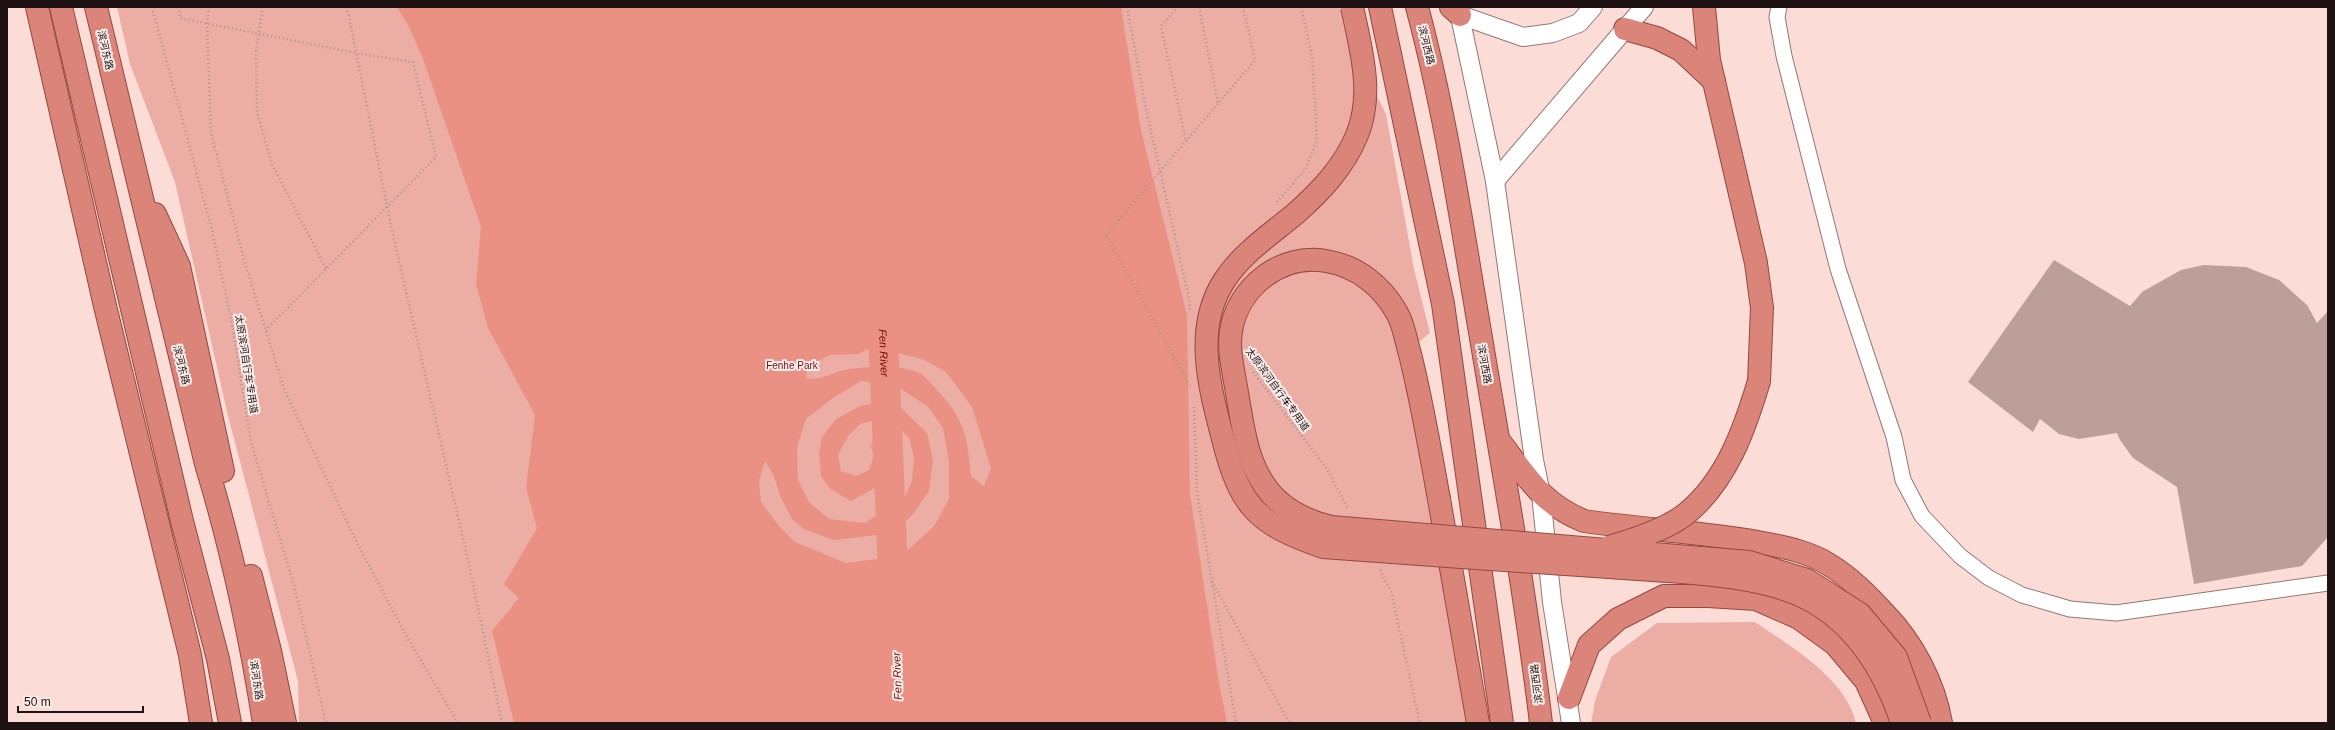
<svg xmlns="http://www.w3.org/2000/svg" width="2335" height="730" font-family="Helvetica,'Noto Sans SC',sans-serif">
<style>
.green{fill:#ecaea4}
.water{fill:#ea9184;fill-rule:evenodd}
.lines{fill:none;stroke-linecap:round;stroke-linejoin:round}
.river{stroke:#ea9184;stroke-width:30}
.building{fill:#bd9f9a}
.minor-casing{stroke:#947773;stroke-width:17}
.tertiary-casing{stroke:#947773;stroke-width:20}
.trunk-casing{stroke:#934940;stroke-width:24}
.path{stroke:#ab928f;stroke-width:2.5;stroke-dasharray:1 3;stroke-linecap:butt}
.minor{stroke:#fff;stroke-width:15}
.tertiary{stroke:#fff;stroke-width:18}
.trunk{stroke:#db847a;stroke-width:22}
.trunk-bridge-casing{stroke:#934940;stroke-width:24;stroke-linecap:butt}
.trunk-bridge{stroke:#db847a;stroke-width:22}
.labels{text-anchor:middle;stroke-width:4;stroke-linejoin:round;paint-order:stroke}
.street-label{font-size:10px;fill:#1e1312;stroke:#fceeec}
.park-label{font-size:10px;fill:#780c08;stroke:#fceeec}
.water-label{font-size:11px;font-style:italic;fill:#770b07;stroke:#fceeec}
</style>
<rect width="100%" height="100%" fill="#fcdcd7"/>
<g class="green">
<path d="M117 7H1340L1346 35 1386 114 1414 269 1430 333 1401 356 1443 571 1467 723H299L298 681 228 416 175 182 130 64Z"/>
<path d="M1755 622C1791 647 1845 677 1856 723H1591L1595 701 1611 657 1657 623Z"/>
</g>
<path class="water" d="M397 7H1121L1141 130 1187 315 1190 494 1219 683 1227 723H514L492 631 519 598 504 584 537 528 526 488 535 415 488 328 476 284 481 227 422 56 407 23ZM873 347 922 359 946 372 972 407 991 468 984 486 971 476C967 435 965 419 935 388 931 383 925 376 920 373 897 364 873 366 850 369 834 371 822 381 806 378L808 365 831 355 858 354ZM861 381 898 387 928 407 943 428 949 463V499L934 526 909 549 877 559 846 563 795 542 779 526 761 502 759 481 765 461 774 476 780 496 792 519 805 530 834 540 877 535 902 525 914 513 929 491 933 460 927 433 898 405 877 403 860 406 836 419 822 437 819 454 821 476 830 489 851 501 882 484 893 471 892 457 882 443 870 445 874 455 869 470 856 476 841 471 838 455 848 436 860 424 875 420 897 425 909 438 914 457 912 480 906 495 865 523 829 519 809 502 798 480 797 447 806 419 833 398Z"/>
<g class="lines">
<path class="river" id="s1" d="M882 309 894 595"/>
</g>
<path class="building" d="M2054 260 2130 306 2142 292 2181 270 2204 265 2246 267 2279 280 2307 305 2317 323 2328 311V537L2302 566 2194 584 2177 487 2133 458 2120 440 2117 433 2079 439 2059 434 2040 419 2033 432 1968 382Z"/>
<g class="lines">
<g class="minor-casing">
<path id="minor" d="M1779 7 1777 17 1784 56 1838 269 1894 437 1903 480 1922 516 1960 556 1989 578 2022 595 2070 609 2116 613 2328 583"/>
</g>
<g class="tertiary-casing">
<g id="tertiary">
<path d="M1458 7 1495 181 1534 460 1541 494 1552 602 1571 723"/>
<path d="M1460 15 1523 37 1553 33 1579 23 1593 7"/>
<path d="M1495 181 1644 7"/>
</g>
</g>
<g class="trunk-casing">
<g id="trunk">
<path d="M37 7 105 306 190 655 201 723"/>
<path d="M61 7 182 521 218 659 230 723"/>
<path d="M96 7 206 464C232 549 250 635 264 723"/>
<path d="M1380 7 1443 304 1502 723"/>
<path d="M1417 7C1445 111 1461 220 1479 326 1501 458 1525 590 1541 723"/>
<path d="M1451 7 1460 15"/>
<path d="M1704 7 1709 60 1756 263 1762 308 1759 381"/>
<path d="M1625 29 1657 38 1681 50 1714 81"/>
<path d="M155 214 179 266 223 471"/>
<path d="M1500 442C1527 477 1542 504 1584 521 1645 530 1708 532 1768 544 1788 548 1811 553 1828 564 1850 577 1868 596 1885 614 1913 643 1934 683 1941 723"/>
<path d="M1439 499 1478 723"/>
<path d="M251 576 270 651 285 723"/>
<path d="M1569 698 1589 645 1618 619 1664 596H1708L1756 599 1799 618 1835 644 1866 681 1885 723"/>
</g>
</g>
<g class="path">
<path d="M152 7 211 226 231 318 251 442 295 589 326 723"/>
<path d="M179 7 180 18 356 53 413 62 436 157 266 330"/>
<path d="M209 7 207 24 211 133 245 263 284 389 357 543 408 639 458 723"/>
<path d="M263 7 256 50 257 112 272 164 326 269"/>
<path d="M347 7 391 226 469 565 502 723"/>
<path d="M1127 7 1146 109 1189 298 1190 312"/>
<path d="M1178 7 1161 26 1186 141"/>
<path d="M1199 7 1218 103"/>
<path d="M1277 202 1305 170 1317 140 1312 56 1301 7"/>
<path d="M1253 372 1327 469 1348 509"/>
<path d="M1190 386 1106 235 1255 60 1243 7"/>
<path d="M1194 407 1197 492 1236 723"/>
<path d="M1380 570 1391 592 1420 723"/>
<path d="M1212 581 1289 723"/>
</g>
<use href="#minor" class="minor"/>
<use href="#tertiary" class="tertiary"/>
<use href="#trunk" class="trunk"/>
<g class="trunk-bridge-casing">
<g id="trunk-bridge">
<path d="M1352 7C1361 49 1374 94 1357 135 1344 167 1320 192 1295 214 1271 234 1241 254 1224 281 1193 329 1210 389 1223 439 1240 507 1257 524 1323 547 1418 554 1514 561 1609 567 1667 572 1757 572 1808 599 1857 625 1885 672 1902 723"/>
<path d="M1439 499C1430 450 1422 402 1410 354 1406 341 1404 325 1397 313 1382 286 1357 266 1326 261 1281 253 1238 287 1231 331 1228 349 1233 369 1236 387 1243 425 1246 470 1276 499 1291 514 1311 522 1331 527L1749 562 1807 580 1860 614 1896 657 1920 723"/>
<path d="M1609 547C1633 540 1668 529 1687 513 1727 480 1745 428 1759 381"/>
</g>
</g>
<use href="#trunk-bridge" class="trunk-bridge"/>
</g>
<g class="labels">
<g class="street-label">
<text transform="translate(1427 45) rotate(76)" y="4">滨河西路</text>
<text transform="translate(106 50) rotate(77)" y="4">滨河东路</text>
<text transform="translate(247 364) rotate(81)" y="4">太原滨河自行车专用道</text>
<text transform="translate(1485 364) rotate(80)" y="4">滨河西路</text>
<text transform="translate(182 365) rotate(76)" y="4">滨河东路</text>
<text transform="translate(1278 389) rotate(54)" y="4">太原滨河自行车专用道</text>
<text transform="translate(257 680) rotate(81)" y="4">滨河东路</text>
<text transform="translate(1536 684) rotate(-97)" y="4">滨河西路</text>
</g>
<g class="park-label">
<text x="792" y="369">Fenhe Park</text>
</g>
<g class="water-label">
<text dy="4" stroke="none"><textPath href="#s1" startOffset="44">Fen River</textPath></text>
<text transform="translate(897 676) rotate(-92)" y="4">Fen River</text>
</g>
</g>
<rect width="2335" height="730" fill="none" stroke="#1e1312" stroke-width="16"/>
<path d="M18 706v6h125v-6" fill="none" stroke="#1e1312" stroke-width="2"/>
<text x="24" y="706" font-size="12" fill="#1e1312" stroke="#fceeec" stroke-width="3" paint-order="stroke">50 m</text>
</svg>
